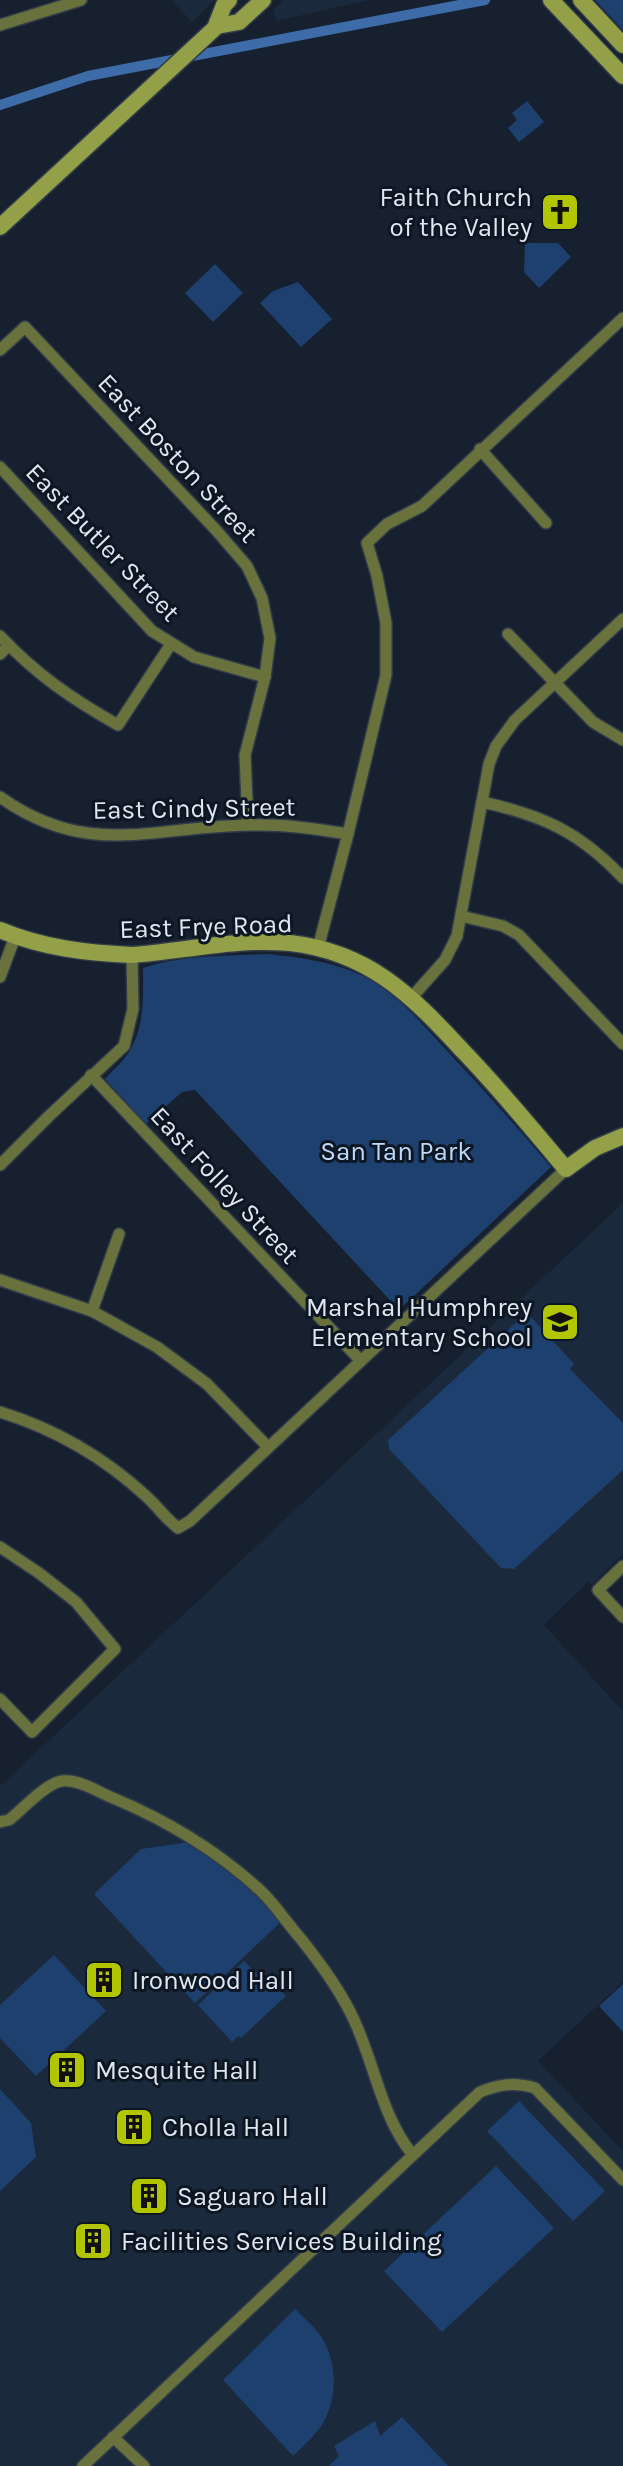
<svg xmlns="http://www.w3.org/2000/svg" width="623" height="2466" font-family="Karla,sans-serif">
<style>
.built{fill:#1b293c}
.green{fill:#1d406e}
.lines{fill:none;stroke-linecap:round;stroke-linejoin:round}
.canal{stroke:#3e6ca9;stroke-width:10}
.street-casing{stroke:#323c49;stroke-width:14}
.secondary-casing{stroke:#323c49;stroke-width:19}
.street{stroke:#69723d;stroke-width:11}
.secondary{stroke:#93a048;stroke-width:16}
.labels{text-anchor:middle;stroke-width:6;stroke-linejoin:round;paint-order:stroke}
.poi-label{font-size:26px;fill:#e0e7f1;stroke:#0d1724;text-anchor:start}
.street-label{font-size:26px;fill:#e0e7f1;stroke:#0d1724}
.park-label{font-size:26px;fill:#bed8fa;stroke:#0d1724}
</style>
<rect width="100%" height="100%" fill="#16202e"/>
<g class="built">
<path d="M171 0H215L192 22Z"/>
<path d="M283 0H369L277 21 273 10Z"/>
<path d="M623 1203V1554L592 1584 588 1582 544 1625 623 1711V1982L538 2061 623 2151V2466H0V1786Z"/>
</g>
<g class="green">
<path d="M595 0H623V30Z"/>
<path d="M527 101 544 122 519 142 508 128 517 120 512 113Z"/>
<path d="M525 243H558L571 257 539 288 524 272Z"/>
<path d="M215 264 243 293 213 322 185 293Z"/>
<path d="M298 282 332 319 301 347 260 303 273 291Z"/>
<path d="M267 954C307 958 350 964 383 988 408 1006 428 1031 449 1053 484 1090 518 1128 551 1167L399 1310 195 1090 182 1092 146 1124 105 1079C113 1070 125 1060 130 1050 145 1025 143 995 143 968 180 955 228 956 267 954Z"/>
<path d="M522 1317H531L574 1364 570 1369 623 1423V1470L514 1569 501 1568 389 1449 388 1440Z"/>
<path d="M197 1841 284 1919 195 2003 94 1894 141 1849Z"/>
<path d="M54 1955 106 2011 36 2076 0 2038V2005Z"/>
<path d="M244 1961 258 1975 263 1971 286 1996 241 2038 238 2036 232 2042 198 2005Z"/>
<path d="M623 1984V2032L599 2006Z"/>
<path d="M0 2089 31 2123 36 2157 0 2191Z"/>
<path d="M519 2101 605 2191 573 2221 487 2131Z"/>
<path d="M496 2166 554 2228 442 2332 384 2271Z"/>
<path d="M295 2309C303 2317 311 2324 318 2332 337 2357 339 2396 323 2423 316 2435 303 2446 293 2456L223 2380Z"/>
<path d="M402 2417 448 2466H329L339 2456 334 2446 375 2421 380 2436Z"/>
</g>
<g class="lines">
<path class="canal" d="M0 105 88 76 485 0"/>
<g class="street-casing">
<g id="street">
<path d="M0 25 81 0"/>
<path d="M0 350 25 327 216 530 247 566 262 598 270 638 265 677 245 755 248 825"/>
<path d="M480 449 546 523"/>
<path d="M0 467 152 631 194 657 265 677"/>
<path d="M508 634 593 722 623 740"/>
<path d="M0 636C37 675 72 699 118 725L171 644"/>
<path d="M0 654 9 645"/>
<path d="M0 797C89 860 154 826 250 825 284 824 316 829 348 834"/>
<path d="M482 802C542 815 580 832 623 878"/>
<path d="M461 916 503 926 519 935 623 1044"/>
<path d="M318 948 348 834 386 675V623L377 576 367 543 387 524 422 506 623 318"/>
<path d="M0 977 15 937"/>
<path d="M412 997 445 960 457 936 489 764 496 746 515 720 623 619"/>
<path d="M91 1075 360 1360"/>
<path d="M0 1165 49 1116 124 1046 133 1009 132 955"/>
<path d="M0 1280 92 1311 157 1347 207 1384 268 1447"/>
<path d="M92 1311 119 1234"/>
<path d="M0 1412C55 1429 105 1458 147 1497 158 1507 166 1519 178 1528L190 1521 566 1169"/>
<path d="M0 1547 39 1573 76 1602 115 1649 32 1732 0 1699"/>
<path d="M623 1566 598 1590 623 1617"/>
<path d="M0 1822 9 1820C22 1810 46 1783 62 1781 79 1779 98 1792 113 1798 168 1821 219 1852 262 1892 276 1906 288 1924 301 1939 321 1964 341 1991 354 2020 375 2065 381 2115 412 2154"/>
<path d="M113 2437 144 2466"/>
<path d="M83 2466 480 2092C500 2084 514 2082 535 2088L623 2180"/>
</g>
</g>
<g class="secondary-casing">
<g id="secondary">
<path d="M551 0 623 76"/>
<path d="M581 0 623 45"/>
<path d="M217 26 239 22 263 0"/>
<path d="M0 227 215 28 224 5 229 0"/>
<path d="M0 930C43 948 87 953 132 955 184 951 238 938 290 943 369 952 411 995 462 1050 499 1088 532 1129 566 1169L595 1148 623 1136"/>
</g>
</g>
<use href="#street" class="street"/>
<use href="#secondary" class="secondary"/>
</g>
<defs>
<g id="church-square" transform="scale(2)"><rect x="-9" y="-9" width="18" height="18" rx="4" fill="#b1c500" stroke="#0d1724"/><path d="M-1.2-6h2.4v3.5h3.3v2.4h-3.3V6h-2.4V-.1h-3.3v-2.4h3.3Z" fill="#111"/></g>
<g id="school-square" transform="scale(2)"><rect x="-9" y="-9" width="18" height="18" rx="4" fill="#b1c500" stroke="#0d1724"/><path d="M0-5L7-2L0 1L-7-2ZM-4 1L0 2.5L4 1V4Q0 6-4 4Z" fill="#111"/></g>
<g id="building-square" transform="scale(2)"><rect x="-9" y="-9" width="18" height="18" rx="4" fill="#b1c500" stroke="#0d1724"/><path d="M-4-6H4V6H1V3H-1V6H-4ZM-2.5-4.3h1.7v1.8h-1.7ZM.8-4.3h1.7v1.8H.8ZM-2.5-1h1.7V.8h-1.7ZM.8-1h1.7V.8H.8Z" fill="#111"/></g>
</defs>
<g fill-rule="evenodd">
<use href="#church-square" x="560" y="212"/>
<use href="#school-square" x="560" y="1322"/>
<use href="#building-square" x="104" y="1980"/>
<use href="#building-square" x="67" y="2070"/>
<use href="#building-square" x="134" y="2127"/>
<use href="#building-square" x="149" y="2196"/>
<use href="#building-square" x="93" y="2241"/>
</g>
<g class="labels">
<g class="poi-label">
<text x="532" y="206" text-anchor="end">Faith Church<tspan x="532" dy="30">of the Valley</tspan></text>
<text x="532" y="1316" text-anchor="end">Marshal Humphrey<tspan x="532" dy="30">Elementary School</tspan></text>
<text x="132" y="1989">Ironwood Hall</text>
<text x="95" y="2079">Mesquite Hall</text>
<text x="162" y="2136">Cholla Hall</text>
<text x="177" y="2205">Saguaro Hall</text>
<text x="121" y="2250">Facilities Services Building</text>
</g>
<g class="street-label">
<text transform="translate(178 458) rotate(47)" y="9">East Boston Street</text>
<text transform="translate(103 542) rotate(46)" y="9">East Butler Street</text>
<text transform="translate(194 808) rotate(-1)" y="9">East Cindy Street</text>
<text transform="translate(206 926) rotate(-2)" y="9">East Frye Road</text>
<text transform="translate(225 1185) rotate(47)" y="9">East Folley Street</text>
</g>
<g class="park-label">
<text x="396" y="1160">San Tan Park</text>
</g>
</g>
</svg>
